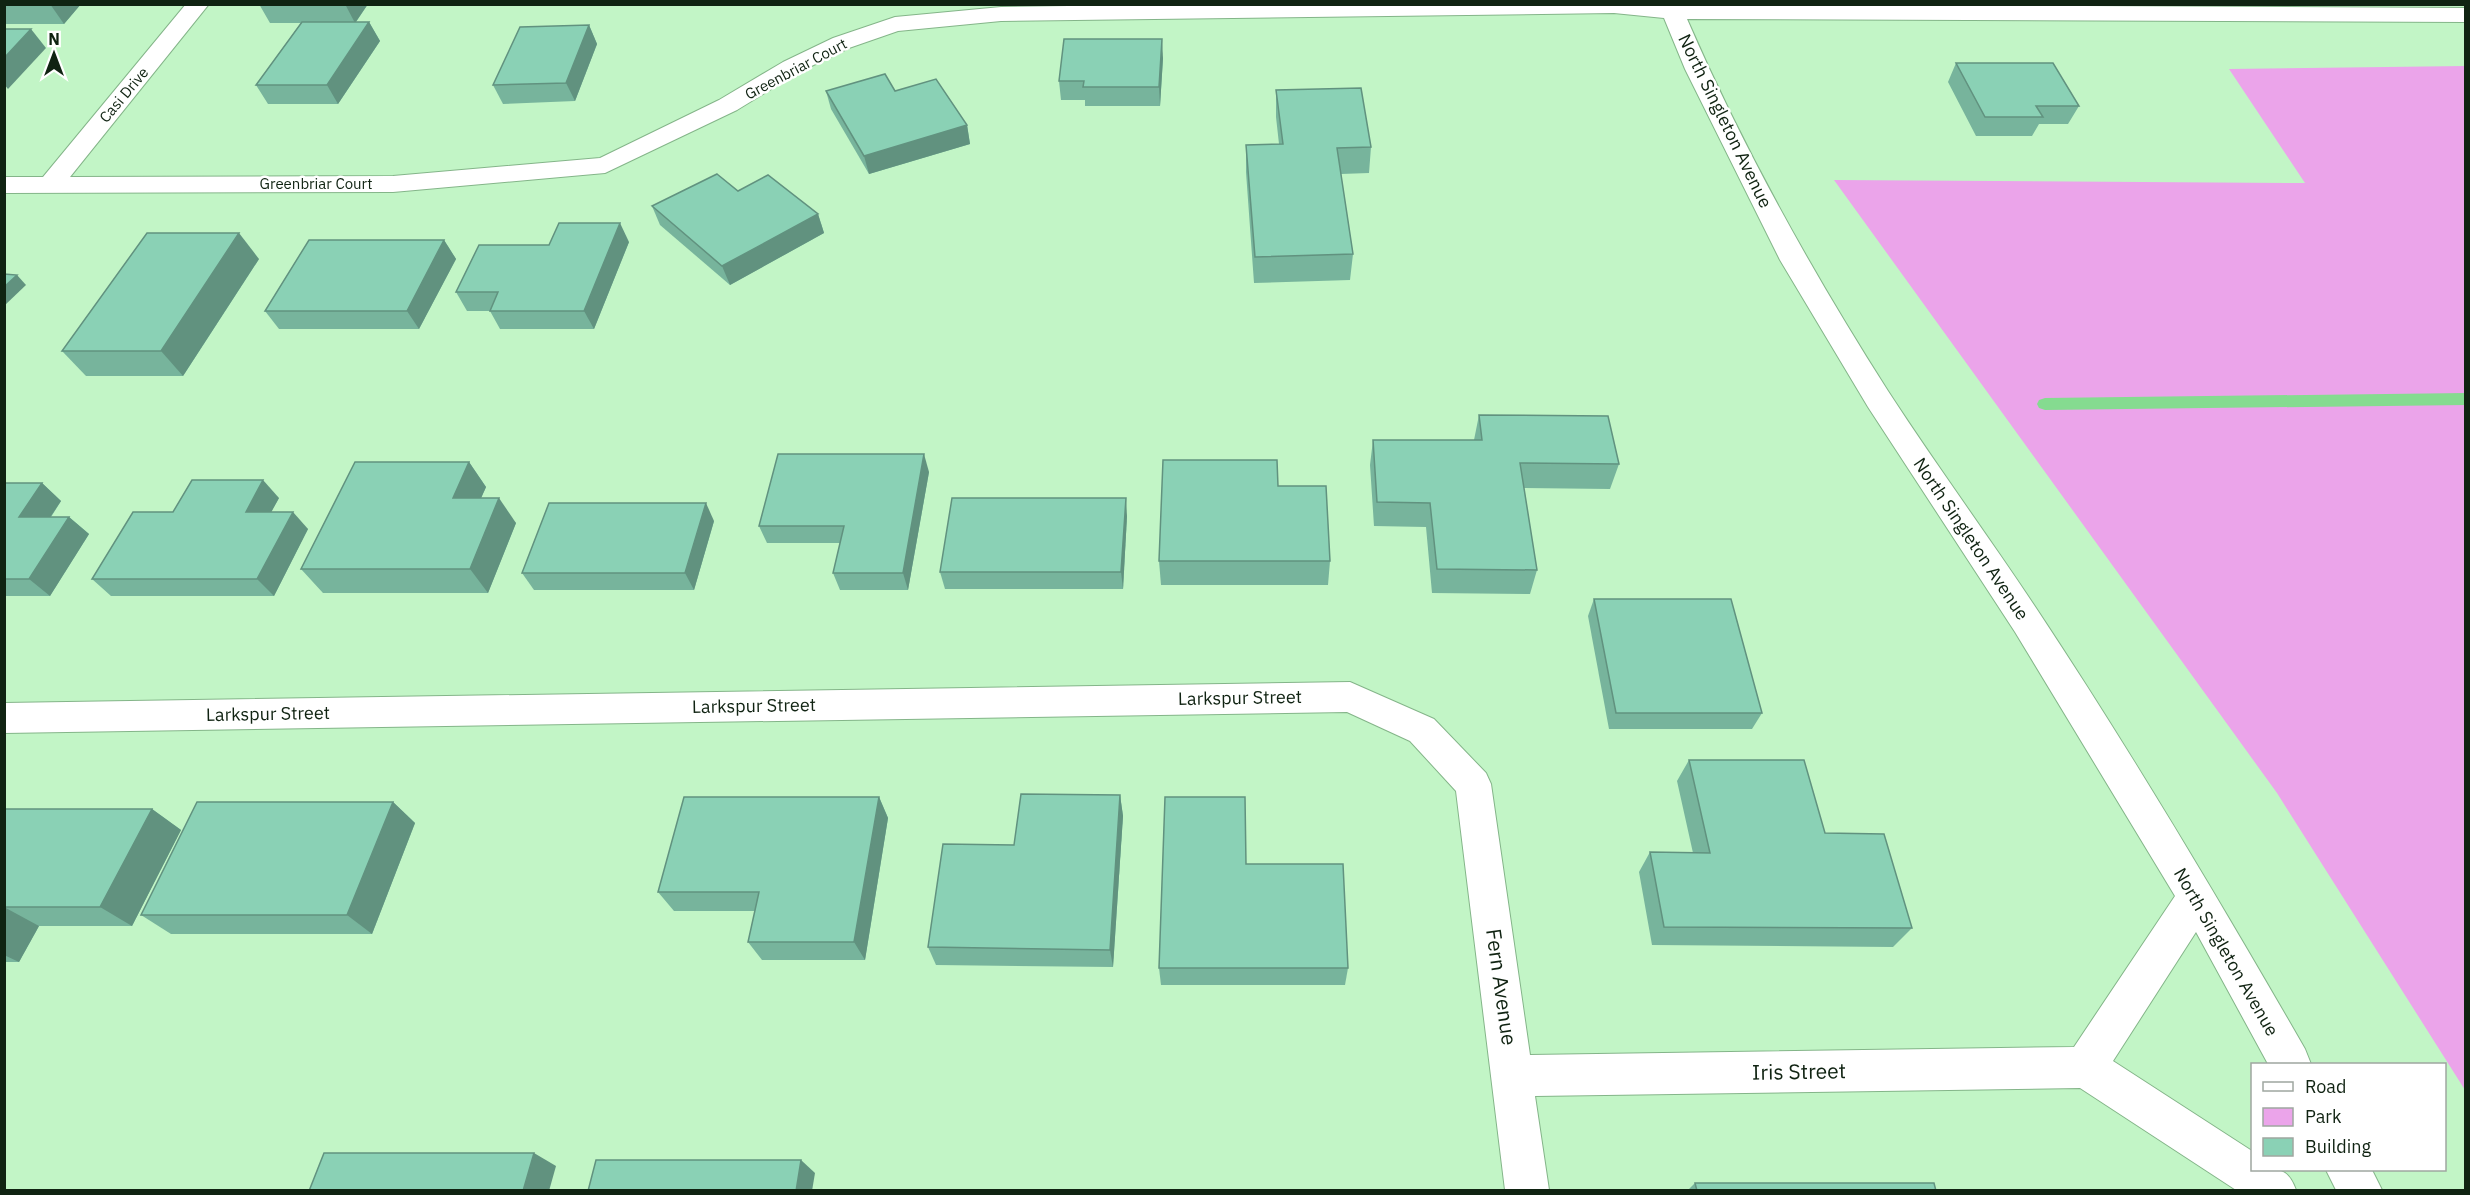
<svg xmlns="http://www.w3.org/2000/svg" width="2470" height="1195" font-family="'IBM Plex Sans',sans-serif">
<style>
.green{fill:#eba4ea}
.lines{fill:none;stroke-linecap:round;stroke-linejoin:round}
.stream{fill:#85db90;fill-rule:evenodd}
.minor-casing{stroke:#84b589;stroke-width:2}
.minor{fill:#fff;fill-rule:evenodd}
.wall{fill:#77b49c}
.shaded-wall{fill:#61927f}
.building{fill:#8ad1b5;stroke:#61927f;stroke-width:1.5}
.labels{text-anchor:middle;stroke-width:5;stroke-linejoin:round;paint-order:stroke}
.far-street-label{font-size:15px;fill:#102312;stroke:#fff}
.street-label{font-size:18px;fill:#102312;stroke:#fff}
.near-street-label{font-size:21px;fill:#102312;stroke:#fff}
</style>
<rect width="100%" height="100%" fill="#c2f5c6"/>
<path class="green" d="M2465 66H2466L2465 1090 2277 793 1834 180 2305 183 2229 69Z"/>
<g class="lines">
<path class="stream" d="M2466 393V405L2045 410 2039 408 2037 404 2039 400 2045 398Z"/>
<g class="minor-casing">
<g id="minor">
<path d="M186 4H209L70 177 393 176 600 158 719 100 783 62 833 38 895 17 1001 7 1209 4H1680L2466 8V22L1687 19C1743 148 1812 272 1888 391 1936 465 1989 537 2038 611 2132 753 2220 901 2305 1049L2311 1064H2268L2196 932 2113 1061 2252 1151V1170C2276 1170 2287 1165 2296 1190H2236L2080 1088 1535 1096 1549 1190H1505L1456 791 1410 741 1347 712 4 733V703L1350 682 1434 719 1486 773 1491 784 1530 1055 2074 1047 2175 896 2015 632 1868 407 1780 260 1685 69 1664 18 1614 13 1001 21 898 31 849 48 799 72 737 110 605 173 393 192 4 193V177H43Z"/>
<path d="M2326 1170H2372L2382 1190H2336Z"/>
</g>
</g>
<use href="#minor" class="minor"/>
</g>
<g class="wall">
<path d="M4 4H81L64 24H4Z"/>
<path d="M259 4H368L356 22H369L380 41 338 104H268L256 85 301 23H270Z"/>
<path d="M589 25 597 44 575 101 503 104 493 85Z"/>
<path d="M1163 58 1160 106H1085V100H1061L1059 81Z"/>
<path d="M1956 63 2079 106 2068 124H2039L2032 136H1976L1948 82Z"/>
<path d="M1276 90 1371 147 1369 173 1341 174 1353 254 1350 280 1254 283 1246 172V145L1279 144 1276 117Z"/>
<path d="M826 91H895L967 125 970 144 869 174 831 109Z"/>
<path d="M738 191 818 214 824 233 730 285 660 225 652 206Z"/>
<path d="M444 240 456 259 419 329H279L265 311Z"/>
<path d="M629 242 594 329H500L490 311H467L456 292 549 245Z"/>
<path d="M259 259 183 376H86L62 351Z"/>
<path d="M1479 415 1619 464 1610 489 1524 488 1537 570 1530 594 1432 593 1426 527 1374 526 1370 465 1373 440H1474Z"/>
<path d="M469 462 486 487 481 498 516 523 488 593H323L301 569Z"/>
<path d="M929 472 908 590H840L833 573 840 543H767L759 526Z"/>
<path d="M4 483H42L61 501 51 517H69L89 534 50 596H4Z"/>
<path d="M1278 486 1330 561 1328 585H1161L1159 561Z"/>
<path d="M279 498 271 512 308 529 274 596H111L92 579 173 512Z"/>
<path d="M1127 516 1123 589H945L940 572Z"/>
<path d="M714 521 694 590H534L522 573Z"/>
<path d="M1594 599 1762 713 1752 729H1609L1588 616Z"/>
<path d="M1689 760 1825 833 1912 928 1893 947 1652 945 1639 872 1650 852 1693 853 1677 781Z"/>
<path d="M1120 795 1123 816 1113 967 936 965 928 947 1014 845Z"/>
<path d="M879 797 888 818 865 960H762L748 942 755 911H674L658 892Z"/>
<path d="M393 802 415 823 372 934H171L141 915Z"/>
<path d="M4 809H152L181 830 132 926H39L19 962H4Z"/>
<path d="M1246 864 1348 968 1345 985H1161L1159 968Z"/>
<path d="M1695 1183 1936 1191H1687Z"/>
</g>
<g class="shaded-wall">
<path d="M50 4H81L64 24Z"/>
<path d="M345 4H368L355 23Z"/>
<path d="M369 22 380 41 338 104 327 85Z"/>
<path d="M589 25 597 44 575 101 566 83Z"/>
<path d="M31 29 46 48 8 89 4 84V58Z"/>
<path d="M1162 39 1163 58 1160 106 1159 87Z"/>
<path d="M967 125 970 144 869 174 864 156Z"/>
<path d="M818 214 824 233 730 285 722 266Z"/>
<path d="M620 223 629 242 594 329 584 311Z"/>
<path d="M239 233 259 259 183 376 161 351Z"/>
<path d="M444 240 456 259 419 329 407 311Z"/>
<path d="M17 275 26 285 4 306V287Z"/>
<path d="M924 454 929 472 908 590 903 573Z"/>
<path d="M469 462 486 487 470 523 453 498Z"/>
<path d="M263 480 279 498 262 529 246 512Z"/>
<path d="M42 483 61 501 39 534 19 517Z"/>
<path d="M499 498 516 523 488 593 470 569Z"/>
<path d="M1126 498 1127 516 1123 589 1121 572Z"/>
<path d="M706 503 714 521 694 590 685 573Z"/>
<path d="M293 512 308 529 274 596 257 579Z"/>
<path d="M69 517 89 534 50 596 29 579Z"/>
<path d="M1120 795 1123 816 1113 967 1110 950Z"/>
<path d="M879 797 888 818 865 960 854 942Z"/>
<path d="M393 802 415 823 372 934 347 915Z"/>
<path d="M152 809 181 830 132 926 100 907Z"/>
<path d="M4 907 39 926 19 962 4 955Z"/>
<path d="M534 1153 556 1166 549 1191H523Z"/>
<path d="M801 1160 815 1173 812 1191H796Z"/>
</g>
<g class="building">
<path d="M4 4H50L4 5Z"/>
<path d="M302 22H369L327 85H256Z"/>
<path d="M589 25 566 83 493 85 520 27Z"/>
<path d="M4 29H31L4 58Z"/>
<path d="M1064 39H1162L1159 87H1083L1084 81H1059Z"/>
<path d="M1956 63H2053L2079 106H2036L2043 117H1985Z"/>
<path d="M885 74 895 91 936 79 967 125 864 156 826 91Z"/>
<path d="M1361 88 1371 147 1337 148 1353 254 1255 257 1246 145 1283 144 1276 90Z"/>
<path d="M717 174 738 191 768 175 818 214 722 266 652 206Z"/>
<path d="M559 223H620L584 311H490L498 292H456L479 245H549Z"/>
<path d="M147 233H239L161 351H62Z"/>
<path d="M309 240H444L407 311H265Z"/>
<path d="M4 274 17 275 4 287Z"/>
<path d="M1479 415 1608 416 1619 464 1520 463 1537 570 1437 569 1430 503 1377 502 1373 440H1482Z"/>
<path d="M778 454H924L903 573H833L844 526H759Z"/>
<path d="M1163 460H1277L1278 486H1326L1330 561H1159Z"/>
<path d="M355 462H469L453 498H499L470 569H301Z"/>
<path d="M192 480H263L246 512H293L257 579H92L133 512H173Z"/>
<path d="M4 483H42L19 517H69L29 579H4Z"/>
<path d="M952 498H1126L1121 572H940Z"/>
<path d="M549 503H706L685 573H522Z"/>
<path d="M1594 599H1731L1762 713H1616Z"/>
<path d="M1689 760H1804L1825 833 1884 834 1912 928 1664 927 1650 852 1710 853Z"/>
<path d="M1021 794 1120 795 1110 950 928 947 943 844 1014 845Z"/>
<path d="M684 797H879L854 942H748L759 892H658Z"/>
<path d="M1165 797H1245L1246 864H1343L1348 968H1159Z"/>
<path d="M197 802H393L347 915H141Z"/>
<path d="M4 809H152L100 907H4Z"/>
<path d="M324 1153H534L523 1191H309Z"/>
<path d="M596 1160H801L796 1191H588Z"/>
<path d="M1695 1183H1934L1936 1191H1697Z"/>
</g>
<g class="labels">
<g class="far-street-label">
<text transform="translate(796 69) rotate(-28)" y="5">Greenbriar Court</text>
<text transform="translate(124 95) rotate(-50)" y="5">Casi Drive</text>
<text x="316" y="189">Greenbriar Court</text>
</g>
<g class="street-label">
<text transform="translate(1725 121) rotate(64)" y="6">North Singleton Avenue</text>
<text transform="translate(1971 539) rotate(56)" y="6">North Singleton Avenue</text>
<text transform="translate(1240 698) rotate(-1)" y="6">Larkspur Street</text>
<text transform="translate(754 706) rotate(-1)" y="6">Larkspur Street</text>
<text transform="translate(268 714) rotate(-1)" y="6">Larkspur Street</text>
<text transform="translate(2226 952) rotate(60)" y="6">North Singleton Avenue</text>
</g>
<g class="near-street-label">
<text transform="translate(1501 987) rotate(82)" y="7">Fern Avenue</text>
<text transform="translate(1799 1072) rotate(-1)" y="7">Iris Street</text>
</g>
</g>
<rect width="2470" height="1195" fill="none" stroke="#102312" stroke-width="12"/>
<rect x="2251" y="1063" width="195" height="108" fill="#ffffff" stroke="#9fa7a0" stroke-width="1.5"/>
<rect x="2263" y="1082" width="30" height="9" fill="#ffffff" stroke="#9fa7a0" stroke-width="1.5"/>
<text x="2305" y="1093" font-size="18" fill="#102312">Road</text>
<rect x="2263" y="1108" width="30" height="18" fill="#eba4ea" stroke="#9fa7a0" stroke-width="1.5"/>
<text x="2305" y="1123" font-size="18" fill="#102312">Park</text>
<rect x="2263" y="1138" width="30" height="18" fill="#8ad1b5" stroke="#9fa7a0" stroke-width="1.5"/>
<text x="2305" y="1153" font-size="18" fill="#102312">Building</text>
<g transform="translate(54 54)" stroke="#ffffff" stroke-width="4.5" paint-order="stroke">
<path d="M0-4.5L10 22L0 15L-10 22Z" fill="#102312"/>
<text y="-9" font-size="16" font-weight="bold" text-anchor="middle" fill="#102312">N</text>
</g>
</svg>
